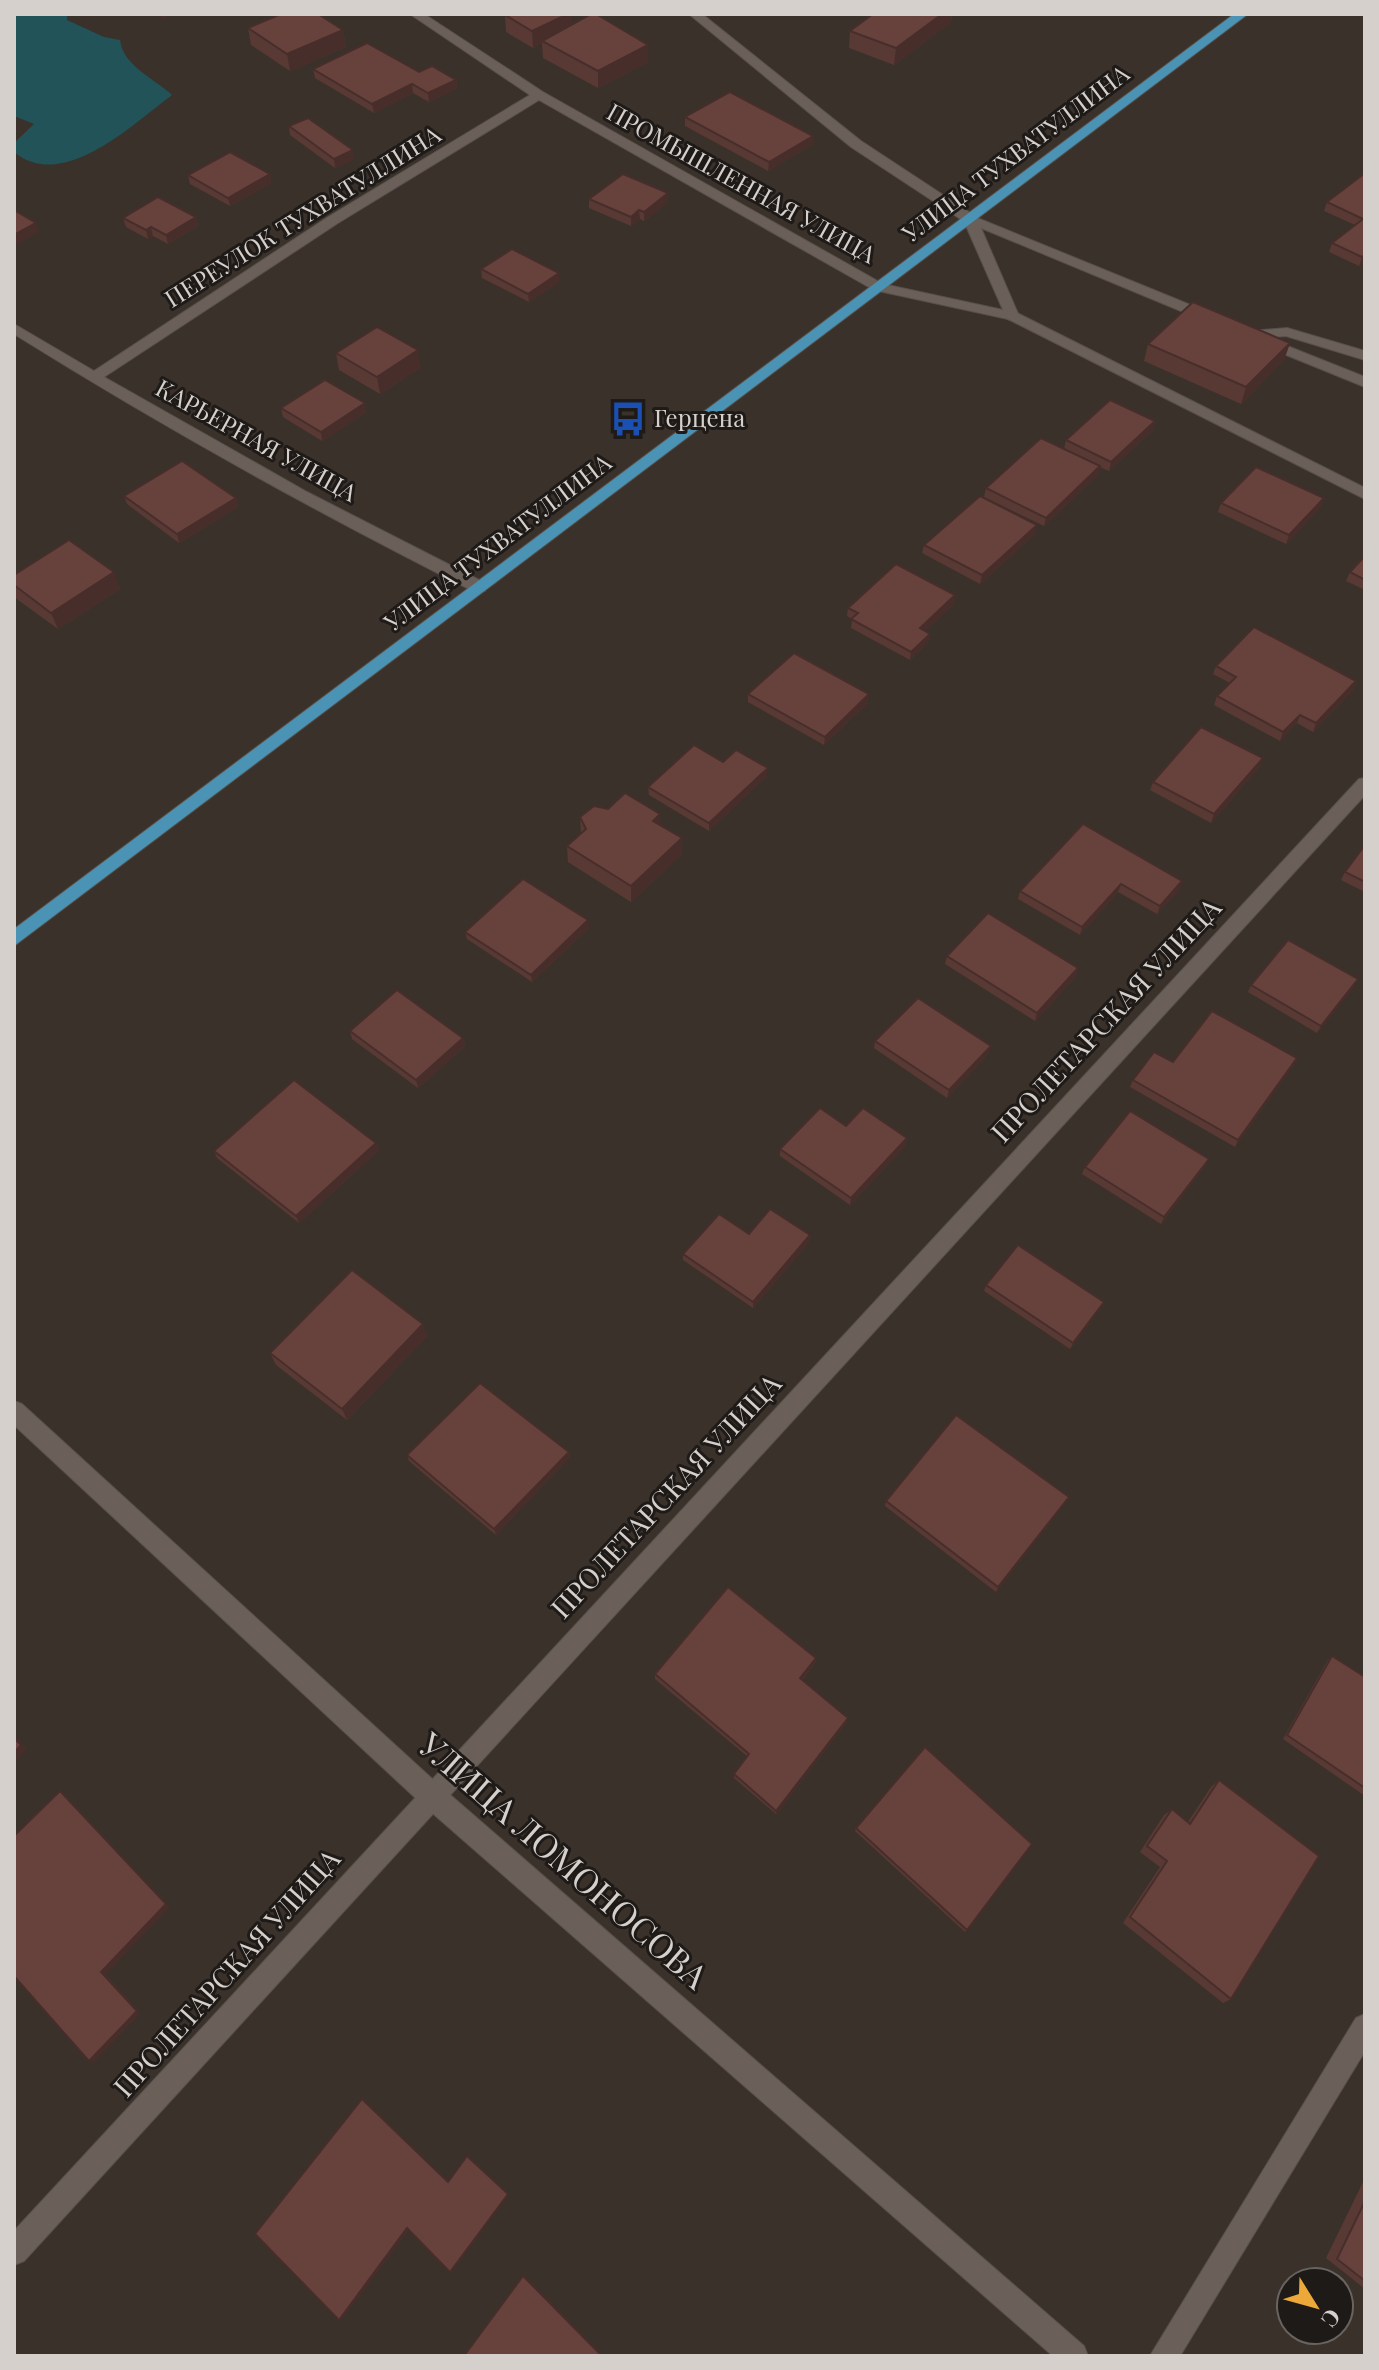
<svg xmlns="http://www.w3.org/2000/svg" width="1379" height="2370" font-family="'Playfair Display',serif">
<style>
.water{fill:#225359}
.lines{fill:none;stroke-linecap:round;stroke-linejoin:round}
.service-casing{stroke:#57504a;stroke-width:2}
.minor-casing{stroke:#57504a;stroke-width:2}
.tertiary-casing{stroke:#57504a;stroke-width:2}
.primary-casing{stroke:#57504a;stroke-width:2}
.service{fill:#6a6059;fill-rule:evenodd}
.minor{fill:#6a6059;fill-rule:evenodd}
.tertiary{fill:#6a6059;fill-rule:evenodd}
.primary{fill:#4a93b4;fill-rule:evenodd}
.wall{fill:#593934}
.shaded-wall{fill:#482e2b}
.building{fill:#67423d;stroke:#482e2b;stroke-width:2}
.labels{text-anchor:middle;stroke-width:6;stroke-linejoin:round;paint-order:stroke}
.far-street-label{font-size:24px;fill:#d6d0cc;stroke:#1e1a17}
.far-poi-label{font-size:24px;fill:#d6d0cc;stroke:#1e1a17;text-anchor:start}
.street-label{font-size:28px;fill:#d6d0cc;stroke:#1e1a17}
.near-street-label{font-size:34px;fill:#d6d0cc;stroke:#1e1a17}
</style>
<rect width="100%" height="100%" fill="#3a312b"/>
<path class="water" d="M14 14H67V20L104 37 120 40C123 66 154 78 172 95 134 123 63 193 14 152V143L34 124 14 116Z"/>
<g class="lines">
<g class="service-casing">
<g id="service">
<path d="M970 215 1215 315 1217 318 1210 322 1205 321 981 228 1019 316 1012 320 1007 319 963 219Z"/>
<path d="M1262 336 1365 377V387L1257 343V337Z"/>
</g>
</g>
<g class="minor-casing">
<g id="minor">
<path d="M410 14H424L543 92 883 284 1017 313 1365 488V499L1008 319 874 290 539 100 338 223 104 377 307 492 485 583V591H473C316 512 163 427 14 334V324L94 371 328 217 530 95Z"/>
<path d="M689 14H702L861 141 975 216V222H965L851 147Z"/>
<path d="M1287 328 1365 351V360L1286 336 1250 339 1243 335 1250 331Z"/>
<path d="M1365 778V795L24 2261 14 2265V2231L1359 779Z"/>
<path d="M1365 2014V2051L1180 2356H1150L1356 2018Z"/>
</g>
</g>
<g class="tertiary-casing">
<path id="tertiary" d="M14 1401 22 1404 440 1786 1084 2346 1088 2356H1053L422 1804 14 1425Z"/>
</g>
<g class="primary-casing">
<path id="primary" d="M1234 14H1248L14 946V929Z"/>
</g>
<use href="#service" class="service"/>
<use href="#minor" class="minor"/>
<use href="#tertiary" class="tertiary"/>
<use href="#primary" class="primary"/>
</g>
<g class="wall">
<path d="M873 14H952L951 22 894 65 849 48 850 31Z"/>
<path d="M505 15 573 24 648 45V62L598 88 543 58 542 43 533 48 506 32Z"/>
<path d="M248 28 343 30 346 47 290 71 251 45Z"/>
<path d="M313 69 419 72 456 80 457 88 429 102 413 93 374 113 315 78Z"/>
<path d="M685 117 813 144 768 171 685 126Z"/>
<path d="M289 126 354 159 335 168 290 135Z"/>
<path d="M1365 173V262L1359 266 1329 252 1332 243 1355 225 1324 211 1327 202Z"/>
<path d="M270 174 271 183 230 206 190 184 188 175Z"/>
<path d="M668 193V202L644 221 640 219 631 226 589 208V199Z"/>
<path d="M196 217 198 226 168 244 153 236 148 239 126 227 123 218Z"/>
<path d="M481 269 559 282 529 302 482 278Z"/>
<path d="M1290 343 1284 360 1241 404 1144 361 1148 344Z"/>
<path d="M336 353 421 367 380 394 339 370Z"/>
<path d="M281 408 366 412 322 441 283 417Z"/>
<path d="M1155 421 1153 430 1109 471 1100 467 1098 475 1044 526 984 497 986 488 1064 449 1066 440Z"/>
<path d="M124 496 236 498 238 507 179 543 127 504Z"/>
<path d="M1324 498 1321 506 1286 544 1218 512 1221 503Z"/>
<path d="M1035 534 980 584 922 553 924 545Z"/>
<path d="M1365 556V590L1346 581 1350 572Z"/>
<path d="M14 575 120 589 58 629 14 597Z"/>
<path d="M954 604 925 631 930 634 928 642 910 660 851 628 852 619 847 616 848 608Z"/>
<path d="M1216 666 1356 681 1353 690 1313 732 1297 723 1280 741 1214 705 1217 696 1230 683 1213 674Z"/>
<path d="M748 694 868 703 824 745 748 702Z"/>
<path d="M723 762 767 776 709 831 649 795 648 787Z"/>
<path d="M1260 766 1211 823 1150 790 1153 782Z"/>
<path d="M580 817 661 825 682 838V854L631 902 568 862 567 846 581 833Z"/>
<path d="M1083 824 1180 889 1157 914 1118 892 1080 935 1018 899 1020 891Z"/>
<path d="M1365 845V892L1341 880 1345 872Z"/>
<path d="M589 928 532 982 467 939 465 932Z"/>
<path d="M947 956 1078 968 1076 976 1035 1021 945 964Z"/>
<path d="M1251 985 1354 987 1317 1033 1248 992Z"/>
<path d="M350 1031 463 1038 465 1046 418 1088 352 1039Z"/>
<path d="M875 1041 989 1053 947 1098 874 1048Z"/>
<path d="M1297 1058 1293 1066 1235 1147 1130 1087 1133 1080 1173 1062Z"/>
<path d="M846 1126 906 1145 850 1205 780 1156V1149Z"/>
<path d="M376 1143 379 1150 299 1223 217 1158 214 1151Z"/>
<path d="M1205 1166 1161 1224 1082 1174 1085 1167Z"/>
<path d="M749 1234 810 1235 809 1242 753 1308 683 1260V1254Z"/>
<path d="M986 1285 1101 1308 1070 1349 984 1291Z"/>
<path d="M427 1336 347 1420 276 1365 270 1353Z"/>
<path d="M569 1452 570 1457 496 1535 409 1461 407 1455Z"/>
<path d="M886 1501 1066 1502 996 1592 885 1506Z"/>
<path d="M1332 1656 1365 1677V1796L1283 1739 1328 1660Z"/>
<path d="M816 1658 815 1663 802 1680 847 1722 776 1814 734 1778V1774L748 1757 655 1679V1674Z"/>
<path d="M1219 1780 1231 1999 1223 2003 1123 1923 1160 1867 1140 1852 1164 1815 1172 1809 1188 1822 1211 1787Z"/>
<path d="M856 1828 1032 1844 965 1932 855 1831Z"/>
<path d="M1365 2178V2289L1326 2258Z"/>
</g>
<g class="shaded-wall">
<path d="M161 14H176L162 19Z"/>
<path d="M568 14H572L573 29 542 41V43L533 48 532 31Z"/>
<path d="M942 14H952L951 22 894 65 896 48Z"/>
<path d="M343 30 346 47 290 71 287 54Z"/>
<path d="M648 45V62L598 88V71Z"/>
<path d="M456 80 457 88 429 102 428 93Z"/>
<path d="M412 84 413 93 374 113 372 104Z"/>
<path d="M813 136V144L768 171 769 162Z"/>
<path d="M353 150 354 159 335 168 334 159Z"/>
<path d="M270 174 271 183 230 206 228 198Z"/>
<path d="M668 193V202L644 221V212Z"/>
<path d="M639 210 640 219 631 226V217Z"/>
<path d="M196 217 198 226 168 244 166 235Z"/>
<path d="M36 223 39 232 14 246V235Z"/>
<path d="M151 227 153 236 148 239 146 230Z"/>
<path d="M1365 255V262L1359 266 1362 257Z"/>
<path d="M559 273V282L529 302 528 294Z"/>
<path d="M1290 343 1284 360 1241 404 1246 387Z"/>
<path d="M418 350 421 367 380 394 377 377Z"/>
<path d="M365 403 366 412 322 441 321 432Z"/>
<path d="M1155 421 1153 430 1109 471 1111 462Z"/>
<path d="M1100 466 1098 475 1044 526 1046 518Z"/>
<path d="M236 498 238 507 179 543 177 534Z"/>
<path d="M1324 498 1321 506 1286 544 1289 535Z"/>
<path d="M1037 525 1035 534 980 584 982 575Z"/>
<path d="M114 572 120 589 58 629 51 613Z"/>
<path d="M955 595 954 604 919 637 920 628Z"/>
<path d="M930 634 928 642 910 660 911 652Z"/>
<path d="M1356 681 1353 690 1313 732 1316 723Z"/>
<path d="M869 694 868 703 824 745 825 737Z"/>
<path d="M1300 715 1297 723 1280 741 1283 732Z"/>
<path d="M1263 758 1260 766 1211 823 1214 814Z"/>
<path d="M768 768 767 776 709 831V823Z"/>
<path d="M660 814 661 830 653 821Z"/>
<path d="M682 838V854L631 902V886Z"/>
<path d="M1182 881 1180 889 1157 914 1160 906Z"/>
<path d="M1121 884 1118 892 1080 935 1082 927Z"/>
<path d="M588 920 589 928 532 982 531 975Z"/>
<path d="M1078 968 1076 976 1035 1021 1037 1013Z"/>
<path d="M1358 979 1354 987 1317 1033 1321 1026Z"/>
<path d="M463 1038 465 1046 418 1088 416 1080Z"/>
<path d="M991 1046 989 1053 947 1098 949 1090Z"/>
<path d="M1297 1058 1293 1066 1235 1147 1238 1140Z"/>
<path d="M907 1138 906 1145 850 1205 851 1198Z"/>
<path d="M376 1143 379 1150 299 1223 296 1216Z"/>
<path d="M1209 1159 1205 1166 1161 1224 1164 1217Z"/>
<path d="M810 1235 809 1242 753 1308V1302Z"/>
<path d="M1104 1302 1101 1308 1070 1349 1073 1343Z"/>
<path d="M423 1324 427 1336 347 1420 342 1409Z"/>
<path d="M569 1452 570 1457 496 1535 494 1529Z"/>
<path d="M1069 1497 1066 1502 996 1592 998 1587Z"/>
<path d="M816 1658 815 1663 799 1683 800 1678Z"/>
<path d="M848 1718 847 1722 776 1814V1811Z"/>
<path d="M14 1736 27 1749 14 1762Z"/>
<path d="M60 1791 65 1795 170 1907 106 1974 141 2013 94 2062 89 2061 101 1972Z"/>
<path d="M362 2099 364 2100 450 2183 448 2182Z"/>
<path d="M467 2156 509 2195 452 2272H450Z"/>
<path d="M407 2228 410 2229 342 2319 339 2320Z"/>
<path d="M523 2276H525L604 2356H602Z"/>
</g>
<g class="building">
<path d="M281 14H318L343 30 287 54 248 28Z"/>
<path d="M506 14H568L532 31 505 15Z"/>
<path d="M591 14H596L648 45 598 71 542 41Z"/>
<path d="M873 14H942L896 48 850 31Z"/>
<path d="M367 43 419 72 432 66 456 80 428 93 412 84 372 104 313 69Z"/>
<path d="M730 92 813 136 769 162 685 117Z"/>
<path d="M308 118 353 150 334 159 289 126Z"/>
<path d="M230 152 270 174 228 198 188 175Z"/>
<path d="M1365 173V255L1362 257 1332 243 1363 219 1327 202Z"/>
<path d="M623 174 668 193 644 212 639 210 631 217 589 199Z"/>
<path d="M158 197 196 217 166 235 151 227 146 230 123 218Z"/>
<path d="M14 210 36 223 14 235Z"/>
<path d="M512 249 559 273 528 294 481 269Z"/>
<path d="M1193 302 1290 343 1246 387 1148 344Z"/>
<path d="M377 327 418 350 377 377 336 353Z"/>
<path d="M325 380 365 403 321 432 281 408Z"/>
<path d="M1110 400 1155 421 1111 462 1066 440Z"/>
<path d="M1041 438 1100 466 1046 518 986 488Z"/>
<path d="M182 461 236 498 177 534 124 496Z"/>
<path d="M1256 467 1324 498 1289 535 1221 503Z"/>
<path d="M980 496 1037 525 982 575 924 545Z"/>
<path d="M69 540 114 572 51 613 14 585V575Z"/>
<path d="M1365 556V580L1350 572Z"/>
<path d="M896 564 955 595 920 628 930 634 911 652 851 619 858 613 848 608Z"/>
<path d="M1254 627 1356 681 1316 723 1300 715 1283 732 1217 696 1236 677 1216 666Z"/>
<path d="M794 653 869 694 825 737 748 694Z"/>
<path d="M1201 727 1263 758 1214 814 1153 782Z"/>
<path d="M694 745 723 762 736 750 768 768 709 823 648 787Z"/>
<path d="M625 793 660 814 653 821 682 838 631 886 567 846 586 829 580 817 594 806 608 809Z"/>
<path d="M1083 824 1182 881 1160 906 1121 884 1082 927 1020 891Z"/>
<path d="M1365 845V882L1345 872Z"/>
<path d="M523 879 588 920 531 975 465 932Z"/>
<path d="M988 913 1078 968 1037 1013 947 956Z"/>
<path d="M1288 940 1358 979 1321 1026 1251 985Z"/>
<path d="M397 990 463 1038 416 1080 350 1031Z"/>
<path d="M918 998 991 1046 949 1090 875 1041Z"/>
<path d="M1212 1011 1297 1058 1238 1140 1133 1080 1154 1052 1173 1062Z"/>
<path d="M294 1080 376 1143 296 1216 214 1151Z"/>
<path d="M820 1108 846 1126 863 1108 907 1138 851 1198 780 1149Z"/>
<path d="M1130 1111 1209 1159 1164 1217 1085 1167Z"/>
<path d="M770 1209 810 1235 753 1302 683 1254 719 1214 749 1234Z"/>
<path d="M1018 1245 1104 1302 1073 1343 986 1285Z"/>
<path d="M352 1270 423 1324 342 1409 270 1353Z"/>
<path d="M480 1383 569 1452 494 1529 407 1455Z"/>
<path d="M956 1415 1069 1497 998 1587 886 1501Z"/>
<path d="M728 1587 816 1658 800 1678 848 1718 776 1811 734 1774 749 1754 655 1674Z"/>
<path d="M1332 1656 1365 1677V1788L1287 1735Z"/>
<path d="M14 1738 21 1745 14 1753Z"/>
<path d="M925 1747 1032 1844 967 1930 856 1828Z"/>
<path d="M1219 1780 1319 1856 1231 1999 1130 1917 1167 1861 1147 1846 1172 1809 1190 1824Z"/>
<path d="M60 1791 166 1904 101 1972 137 2011 89 2061 14 1976V1836Z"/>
<path d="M362 2099 448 2182 467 2156 508 2194 450 2272 407 2228 339 2320 255 2234Z"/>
<path d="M1365 2201V2281L1337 2259Z"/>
<path d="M523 2276 602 2356H464Z"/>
</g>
<defs>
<g id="bus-bare" transform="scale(2.76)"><path d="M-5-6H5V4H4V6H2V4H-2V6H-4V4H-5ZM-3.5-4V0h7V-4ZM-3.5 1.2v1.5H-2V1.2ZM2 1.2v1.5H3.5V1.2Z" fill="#1a4fb4" stroke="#1e1a17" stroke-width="2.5" paint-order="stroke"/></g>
</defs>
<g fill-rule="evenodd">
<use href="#bus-bare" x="628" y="419"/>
</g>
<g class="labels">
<g class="far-street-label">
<text transform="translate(1016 154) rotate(-37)" y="8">УЛИЦА ТУХВАТУЛЛИНА</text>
<text transform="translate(741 184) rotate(29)" y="8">ПРОМЫШЛЕННАЯ УЛИЦА</text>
<text transform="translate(303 217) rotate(-32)" y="8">ПЕРЕУЛОК ТУХВАТУЛЛИНА</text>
<text transform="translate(256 441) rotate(29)" y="8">КАРЬЕРНАЯ УЛИЦА</text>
<text transform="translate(498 543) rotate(-37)" y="8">УЛИЦА ТУХВАТУЛЛИНА</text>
</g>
<g class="far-poi-label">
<text x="654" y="427">Герцена</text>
</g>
<g class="street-label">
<text transform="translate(1106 1020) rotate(-47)" y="10">ПРОЛЕТАРСКАЯ УЛИЦА</text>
<text transform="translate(666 1496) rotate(-47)" y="10">ПРОЛЕТАРСКАЯ УЛИЦА</text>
<text transform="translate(227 1973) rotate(-48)" y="10">ПРОЛЕТАРСКАЯ УЛИЦА</text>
</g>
<g class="near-street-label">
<text transform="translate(563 1861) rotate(41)" y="12">УЛИЦА ЛОМОНОСОВА</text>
</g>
</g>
<rect width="1379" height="2370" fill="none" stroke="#d6d0cc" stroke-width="32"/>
<g transform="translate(1315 2306) rotate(127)"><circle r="38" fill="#1e1a17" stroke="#68635f" stroke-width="2"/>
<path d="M0-6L14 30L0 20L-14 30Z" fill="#eca93a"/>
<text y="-12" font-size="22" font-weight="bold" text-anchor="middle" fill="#d6d0cc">С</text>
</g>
</svg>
